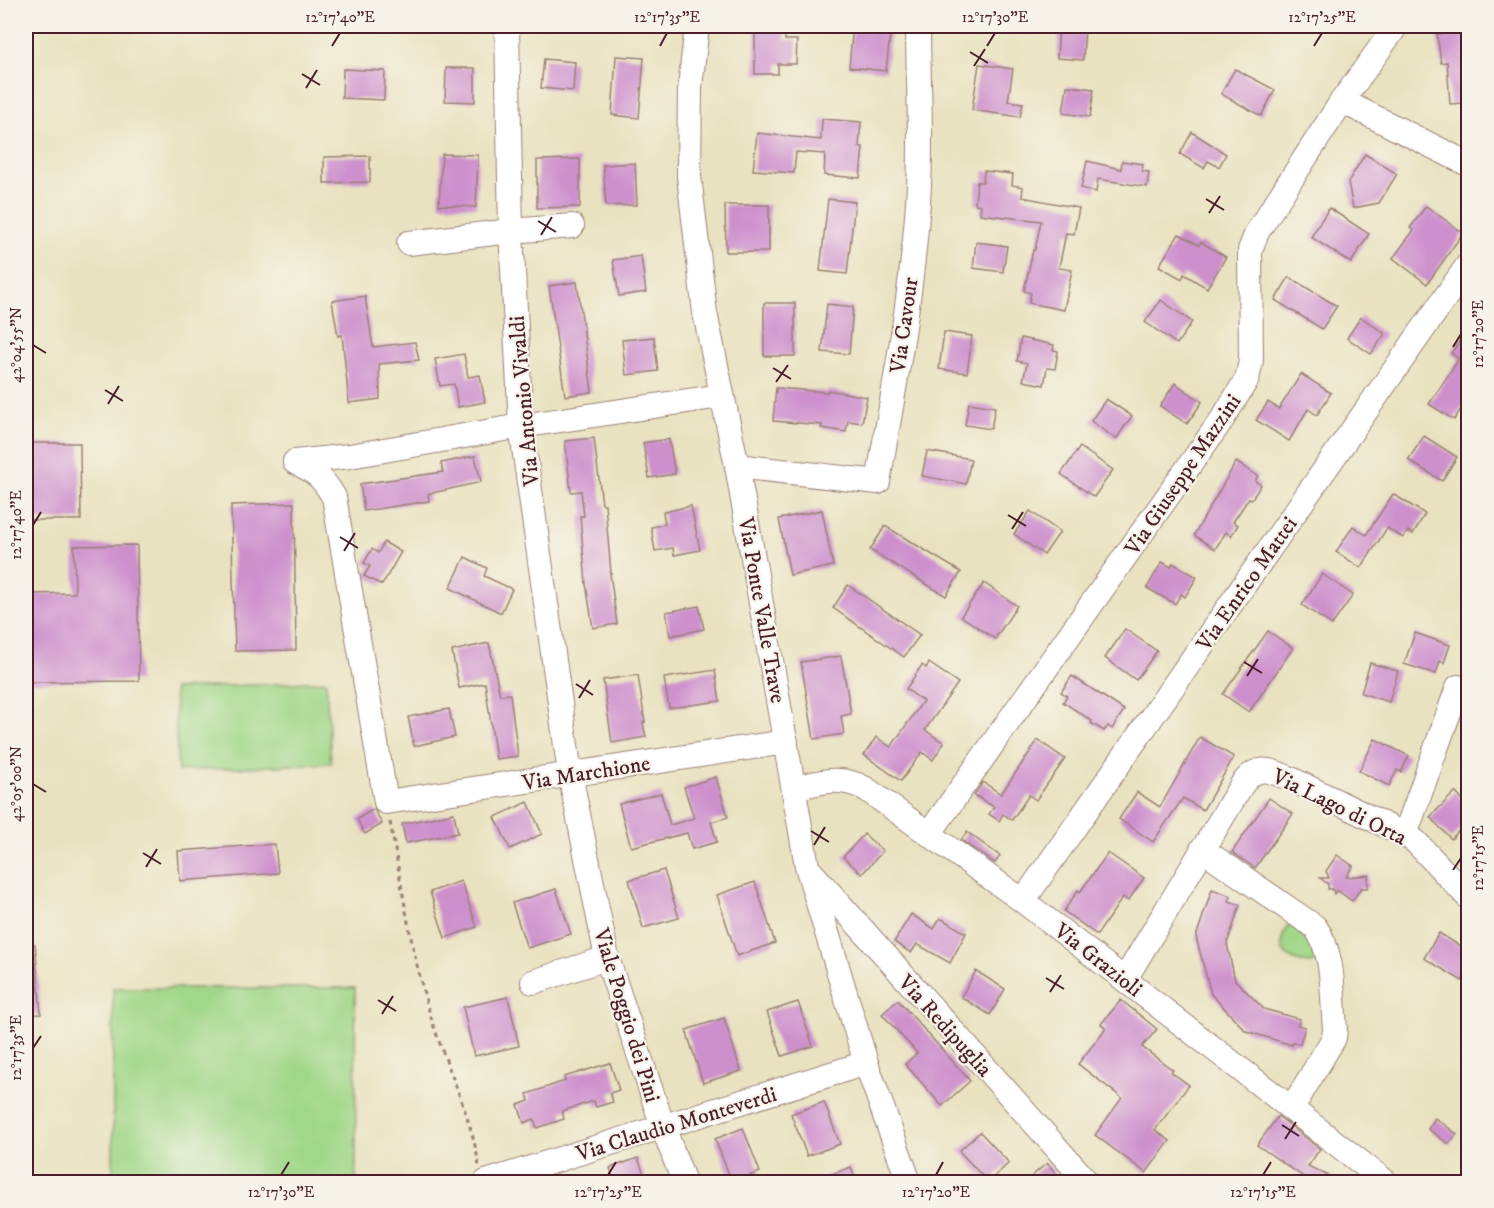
<svg xmlns="http://www.w3.org/2000/svg" width="1494" height="1208" font-family="'IM FELL DW Pica',serif">
<style>
.green{fill:#a0d788;stroke:#757b5a;stroke-width:1.5}
.building{fill:#cd90cd}
.lines{fill:none;stroke-linecap:round;stroke-linejoin:round}
.minor-casing{stroke:#9a8076;stroke-width:26}
.path{stroke:#9a8076;stroke-width:3;stroke-dasharray:4.5 4.5;stroke-linecap:butt}
.minor{stroke:#fff;stroke-width:24}
.ticks{fill:none;stroke:#4a1f2b;stroke-width:2}
.labels{text-anchor:middle;stroke-width:4.5;stroke-linejoin:round;paint-order:stroke}
.street-label{font-size:22px;fill:#4a1f2b;stroke:#f7f3e8}
.neatline{fill:none;stroke:#4a1f2b;stroke-width:2}
.ticks-label{font-size:15px;text-anchor:middle;fill:#4a1f2b}
</style>
<rect width="100%" height="100%" fill="#f7f3e8"/>
<filter id="ink" filterUnits="userSpaceOnUse"><feTurbulence type="fractalNoise" baseFrequency=".0167" numOctaves="2"/><feDisplacementMap in="SourceGraphic" scale="12" xChannelSelector="R" yChannelSelector="G"/><feConvolveMatrix kernelMatrix="1 2 1 2 8 2 1 2 1" color-interpolation-filters="sRGB"/></filter>
<filter id="wash" filterUnits="userSpaceOnUse"><feTurbulence type="fractalNoise" baseFrequency=".008" numOctaves="4" result="noise"/><feDisplacementMap in="SourceGraphic" scale="24" xChannelSelector="R" yChannelSelector="G"/><feGaussianBlur stdDeviation="1.35" result="paint"/><feColorMatrix in="noise" values="0 0 0 0 0 0 0 0 0 0 0 0 0 0 0 0 0 1.4 0 .05"/><feComposite in="paint" operator="in"/></filter>
<g filter="url(#wash)">
<rect width="100%" height="100%" fill="#e9e2c0"/>
<g class="green">
<path d="M326 681 331 763 178 771 174 689Z"/>
<path d="M1293 918 1302 922 1320 961C1305 966 1278 960 1282 939 1284 931 1288 925 1293 918Z"/>
<path d="M113 988H355L356 1182H113Z"/>
</g>
<g id="blocks">
<g class="building">
<path d="M755 26H785V40H797L796 64H778V74H755Z"/>
<path d="M853 26H891L886 71 849 67Z"/>
<path d="M1059 26H1085L1083 60 1057 58Z"/>
<path d="M1468 31V103L1450 104 1447 62 1441 63 1437 34Z"/>
<path d="M616 56 644 58 639 118 612 115Z"/>
<path d="M544 59 575 62 573 91 541 88Z"/>
<path d="M979 64 1013 69 1008 101 1023 103 1020 117 972 110Z"/>
<path d="M446 68H475V102L445 101Z"/>
<path d="M343 69 385 71 384 100 342 98Z"/>
<path d="M1235 69 1275 90 1261 116 1221 94Z"/>
<path d="M1067 86 1094 89 1090 117 1063 113Z"/>
<path d="M822 119 861 122 859 147H863L860 178 824 175 825 154 796 152 794 173 753 170 757 133 821 140Z"/>
<path d="M1192 132 1226 154 1219 167 1208 161 1204 168 1180 154Z"/>
<path d="M442 154 478 155 476 207 439 205Z"/>
<path d="M1365 154 1397 174 1379 203 1353 208 1348 182Z"/>
<path d="M370 156V182L324 183V157Z"/>
<path d="M580 159V207L537 208V160Z"/>
<path d="M1087 161 1121 169 1122 161 1143 164 1142 171 1149 172 1147 187 1098 179 1096 192 1081 188Z"/>
<path d="M635 163 637 205 606 206 603 165Z"/>
<path d="M984 171 1013 174 1012 185 1023 187 1022 197 1079 208 1074 234 1066 233 1059 268 1072 270 1064 310 1029 303 1031 293 1024 291 1033 250H1035L1041 221 980 214 981 205 975 204 977 182H983Z"/>
<path d="M828 199 855 202 847 274 820 271Z"/>
<path d="M725 205H769V252H726Z"/>
<path d="M1426 206 1463 233 1427 284 1393 258 1414 230 1410 228Z"/>
<path d="M1329 208 1369 234 1351 263 1311 237Z"/>
<path d="M1179 234 1199 245 1201 242 1226 257 1207 288 1184 274 1182 279 1159 266Z"/>
<path d="M976 242 1007 246 1003 272 973 268Z"/>
<path d="M641 256 646 292 619 296 613 260Z"/>
<path d="M1289 277 1337 306 1322 329 1275 300Z"/>
<path d="M577 282 592 392 565 396 549 286Z"/>
<path d="M365 296 373 347 415 342 419 360 379 364 380 399 349 403 342 335 338 336 332 301Z"/>
<path d="M1161 300 1192 322 1177 344 1145 322Z"/>
<rect x="764" y="303" width="31" height="53"/>
<path d="M827 304 853 307 849 354 822 352Z"/>
<path d="M1361 317 1385 334 1371 354 1347 338Z"/>
<path d="M1468 329V398L1454 420 1429 404 1459 359 1451 353Z"/>
<path d="M944 332 972 336 967 373 939 369Z"/>
<path d="M654 337 658 371 626 375 622 340Z"/>
<path d="M1021 338 1054 345 1053 350 1058 351 1055 369 1047 368 1044 385 1023 381 1027 363 1017 361Z"/>
<path d="M464 354 468 377 480 375 485 402 458 407 454 384 440 386 435 359Z"/>
<path d="M1301 374 1331 393 1317 415 1308 409 1289 441 1256 420 1268 402 1279 409Z"/>
<path d="M1175 383 1202 402 1187 424 1160 406Z"/>
<path d="M776 388 827 392 828 390 867 397 862 423 848 421 846 432 821 428 822 425 773 421Z"/>
<path d="M1106 399 1132 416 1116 439 1091 421Z"/>
<path d="M969 403 995 407 991 429 965 425Z"/>
<path d="M1424 436 1457 457 1442 481 1408 460Z"/>
<path d="M594 438 602 504H605L611 573H610L617 624 593 628 586 584 580 516H584L581 491 571 492 565 441Z"/>
<path d="M669 439 675 474 649 478 643 443Z"/>
<path d="M26 443H80L81 520H30L29 470H26Z"/>
<path d="M1080 447 1113 470 1094 497 1061 474Z"/>
<path d="M927 451 971 459 966 484 922 476Z"/>
<path d="M475 456 481 482 428 494 429 501 364 511 360 484 443 472 441 463Z"/>
<path d="M1236 462 1258 476 1255 481 1261 485 1252 499 1249 498 1233 522 1238 525 1231 536 1226 532 1215 549 1194 535Z"/>
<path d="M1393 494 1425 514 1413 534 1408 531 1403 538 1387 528 1361 568 1336 552 1353 526 1366 535Z"/>
<path d="M294 503 296 650 235 651 231 505Z"/>
<path d="M691 506 700 550 674 555 673 548 655 551 651 527 665 524 663 512Z"/>
<path d="M822 510 833 566 790 575 779 519Z"/>
<path d="M1030 511 1060 532 1044 555 1014 534Z"/>
<path d="M885 526 961 572 946 596 870 550Z"/>
<path d="M384 542 401 552 382 585 364 576 370 566 364 563 372 549 378 553Z"/>
<path d="M137 545 139 681 26 682V594L75 593 74 546Z"/>
<path d="M465 557 487 568 484 576 512 589 501 613 450 588Z"/>
<path d="M1162 562 1171 567 1173 563 1197 577 1185 597 1181 594 1175 604 1147 588Z"/>
<path d="M1322 574 1353 595 1332 625 1302 605Z"/>
<path d="M984 583 1017 606 995 639 961 616Z"/>
<path d="M848 585 920 635 904 657 833 608Z"/>
<path d="M699 606 704 629 670 636 666 612Z"/>
<path d="M1125 629 1157 651 1136 680 1105 658Z"/>
<path d="M1268 631 1293 648 1249 712 1223 694Z"/>
<path d="M1415 633 1450 645 1444 663 1440 661 1436 674 1404 664Z"/>
<path d="M489 643 500 695 510 694 518 756 496 759 485 683 459 688 452 651Z"/>
<path d="M841 656 851 714 841 716 844 734 814 739 801 662Z"/>
<path d="M929 663 958 683 925 730 944 743 933 760 922 752 901 781 864 755 876 737 891 747 923 701 906 689 922 665 926 668Z"/>
<path d="M1370 663 1398 671 1389 702 1361 693Z"/>
<path d="M715 670 720 701 669 708 664 678Z"/>
<path d="M638 675 645 722 643 723 646 737 612 743 603 680Z"/>
<path d="M1072 676 1124 710 1112 729 1108 726 1104 731 1091 723 1092 721 1063 702 1067 696 1061 692Z"/>
<path d="M449 709 455 737 414 746 408 717Z"/>
<path d="M1200 737 1234 757 1203 810 1183 798 1153 842 1119 819 1137 792 1160 807Z"/>
<path d="M1375 739 1409 756 1401 772 1397 770 1389 786 1359 771Z"/>
<path d="M1038 740 1065 759 1036 800 1029 795 1012 820 1003 814 999 821 989 814 994 807 974 795 983 782 1001 794Z"/>
<path d="M716 777 728 817 711 822 717 842 692 849 687 833 631 847 619 804 661 793 670 825 694 818 684 787Z"/>
<path d="M1455 792 1468 806V821L1451 839 1430 817Z"/>
<path d="M1269 798 1293 814 1255 868 1232 852Z"/>
<path d="M528 802 542 834 510 849 495 817Z"/>
<path d="M374 809 382 824 365 834 357 819Z"/>
<path d="M454 813 458 833 406 843 402 824Z"/>
<path d="M967 832 1000 856 995 863 961 840Z"/>
<path d="M864 834 883 851 862 874 843 857Z"/>
<path d="M275 844 278 873 180 881 178 851Z"/>
<path d="M1108 853 1144 878 1128 901 1123 897 1097 935 1064 911 1078 890 1080 892Z"/>
<path d="M1337 855 1353 866 1346 877 1369 875 1368 878V888H1361L1352 901 1337 890 1334 894 1333 889H1328V884L1320 878H1329L1326 871Z"/>
<path d="M664 870 679 918 643 928 629 880Z"/>
<path d="M461 881 477 927 445 938 430 892Z"/>
<path d="M755 882 775 943 737 956 717 895Z"/>
<path d="M556 889 571 934 527 948 512 903Z"/>
<path d="M1212 889 1231 896 1229 901 1240 905 1227 944 1235 980 1264 1009 1300 1019 1298 1025 1305 1027 1300 1044 1293 1042 1292 1045 1246 1031 1211 994 1196 937Z"/>
<path d="M911 914 934 929 940 918 966 933 950 963 917 944 911 953 894 942Z"/>
<path d="M1439 933 1468 951V970L1462 981 1424 958Z"/>
<path d="M35 944 41 1014 26 1015V945Z"/>
<path d="M976 971 1005 989 990 1015 961 997Z"/>
<path d="M508 997 519 1046 474 1056 463 1007Z"/>
<path d="M898 1000 970 1081 942 1106 905 1064 917 1053 882 1014Z"/>
<path d="M1121 1000 1157 1029 1142 1047 1173 1070 1171 1072 1189 1085 1155 1130 1170 1141 1146 1173 1095 1135 1122 1098 1078 1064 1106 1028 1101 1024Z"/>
<path d="M798 1002 813 1046 782 1056 767 1012Z"/>
<path d="M724 1018 741 1071 703 1083 686 1030Z"/>
<path d="M610 1063 619 1090 610 1093 613 1102 596 1107 594 1101 562 1111 564 1119 537 1128 534 1119 524 1123 518 1105 529 1101 527 1094 565 1081 564 1077Z"/>
<path d="M824 1102 840 1144 807 1156 791 1114Z"/>
<path d="M1278 1116 1320 1149 1308 1166 1341 1182H1311L1257 1145Z"/>
<path d="M1435 1118 1457 1134 1449 1144 1428 1129Z"/>
<path d="M743 1128 760 1172 732 1182 715 1139Z"/>
<path d="M980 1132 1009 1163 988 1182 959 1151Z"/>
<path d="M638 1158 647 1182H615L610 1168Z"/>
<path d="M1047 1163 1058 1176 1051 1182H1025Z"/>
<path d="M851 1167 856 1182H813V1181Z"/>
</g>
</g>
</g>
<g filter="url(#ink)">
<use href="#blocks" fill-opacity="0" stroke="#9a8076" stroke-width="1.5"/>
<g class="lines">
<g class="minor-casing">
<g id="minor">
<path d="M507 26 511 231 521 426 570 774 607 958 663 1127 684 1182"/>
<path d="M697 26 690 87 689 176 705 313 737 466 807 866 866 1063 909 1182"/>
<path d="M1342 101 1468 164"/>
<path d="M409 243 511 231 572 226"/>
<path d="M295 462C316 472 322 477 334 497L386 802 786 742"/>
<path d="M295 462 350 456 521 426 721 396"/>
<path d="M737 466 878 482C895 383 914 285 919 185 922 132 918 79 918 26"/>
<path d="M794 788C822 782 840 775 866 789L1023 901 1386 1182"/>
<path d="M929 834 1223 418 1247 379 1251 361 1250 250 1257 232 1342 101 1396 26"/>
<path d="M1405 835 1458 687"/>
<path d="M1202 849 1315 927C1335 953 1332 998 1335 1029L1334 1038 1292 1108"/>
<path d="M812 873 1087 1182"/>
<path d="M1023 901 1468 265"/>
<path d="M1125 979 1241 786C1257 763 1269 770 1291 779L1405 835 1415 841 1468 897"/>
<path d="M533 982 607 958"/>
<path d="M486 1182 866 1063"/>
</g>
</g>
<path class="path" d="M390 822C402 886 411 952 430 1014 445 1065 471 1113 479 1166"/>
<use href="#minor" class="minor"/>
</g>
</g>
<path class="ticks" d="M332 46 340 33M660 46 667 33M987 46 995 33M1314 46 1322 33M970 52 988 63M974 66 985 49M302 74 320 85M306 88 317 70M1206 199 1224 210M1209 213 1220 196M538 221 556 232M541 235 552 217M33 345 46 353M1453 347 1461 334M773 368 791 379M776 382 788 365M105 390 123 401M108 404 119 386M1008 515 1026 526M33 525 41 512M1012 529 1023 512M340 537 358 548M344 551 355 533M1244 662 1262 673M1247 676 1258 659M576 684 593 695M579 698 590 680M33 784 46 792M811 831 829 842M814 845 825 827M143 853 161 864M146 867 157 849M1453 870 1461 858M1046 978 1064 989M1050 992 1061 975M378 1000 396 1011M382 1014 393 996M33 1048 41 1036M1282 1125 1299 1136M1285 1139 1296 1122M281 1175 289 1162M608 1175 616 1162M936 1175 943 1162M1263 1175 1271 1162"/>
<g class="labels">
<g class="street-label">
<text transform="translate(903 325) rotate(-82)" y="8">Via Cavour</text>
<text transform="translate(523 401) rotate(-95)" y="8">Via Antonio Vivaldi</text>
<text transform="translate(1182 474) rotate(-56)" y="8">Via Giuseppe Mazzini</text>
<text transform="translate(1246 583) rotate(-55)" y="8">Via Enrico Mattei</text>
<text transform="translate(763 610) rotate(80)" y="8">Via Ponte Valle Trave</text>
<text transform="translate(586 772) rotate(-9)" y="8">Via Marchione</text>
<text transform="translate(1340 806) rotate(26)" y="8">Via Lago di Orta</text>
<text transform="translate(1099 959) rotate(38)" y="8">Via Grazioli</text>
<text transform="translate(628 1015) rotate(73)" y="8">Viale Poggio dei Pini</text>
<text transform="translate(946 1025) rotate(48)" y="8">Via Redipuglia</text>
<text transform="translate(676 1123) rotate(-17)" y="8">Via Claudio Monteverdi</text>
</g>
</g>
<rect width="1494" height="1208" fill="none" stroke="#f7f3e8" stroke-width="66"/>
<rect x="33" y="33" width="1428" height="1142" class="neatline"/>
<g class="ticks-label">
<text x="340" y="22">12°17'40"E</text>
<text x="667" y="22">12°17'35"E</text>
<text x="995" y="22">12°17'30"E</text>
<text x="1322" y="22">12°17'25"E</text>
<text transform="translate(1478 334) rotate(-90)" y="5">12°17'20"E</text>
<text transform="translate(16 345) rotate(-90)" y="5">42°04'55"N</text>
<text transform="translate(16 525) rotate(-90)" y="5">12°17'40"E</text>
<text transform="translate(16 784) rotate(-90)" y="5">42°05'00"N</text>
<text transform="translate(1478 858) rotate(-90)" y="5">12°17'15"E</text>
<text transform="translate(16 1048) rotate(-90)" y="5">12°17'35"E</text>
<text x="281" y="1197">12°17'30"E</text>
<text x="608" y="1197">12°17'25"E</text>
<text x="936" y="1197">12°17'20"E</text>
<text x="1263" y="1197">12°17'15"E</text>
</g>
</svg>
